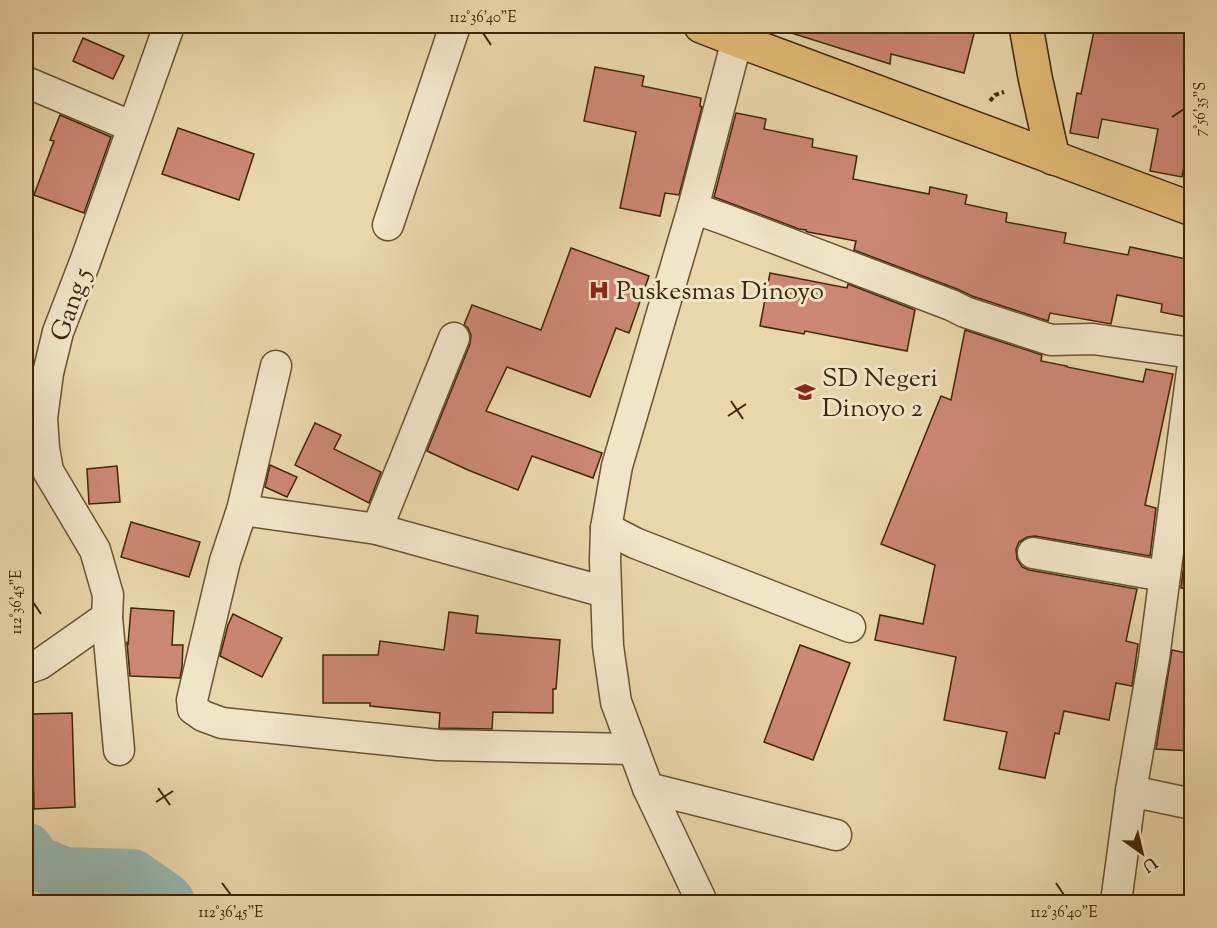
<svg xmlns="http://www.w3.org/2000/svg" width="1217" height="928" font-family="'Sorts Mill Goudy',serif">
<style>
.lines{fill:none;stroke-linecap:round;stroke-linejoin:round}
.river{stroke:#98b8af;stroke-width:54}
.building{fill:#cc8775;stroke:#3f2707;stroke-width:1.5}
.minor-casing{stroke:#6a5330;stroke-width:33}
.primary-casing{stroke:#3f2707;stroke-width:36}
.path{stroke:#3f2707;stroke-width:4;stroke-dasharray:4.5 3;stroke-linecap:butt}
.minor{stroke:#f1e5c8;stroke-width:30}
.primary{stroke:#e4bc76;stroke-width:33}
.ticks{fill:none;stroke:#3f2707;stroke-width:2}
.labels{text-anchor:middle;stroke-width:6;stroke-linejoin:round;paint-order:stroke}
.poi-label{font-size:26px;fill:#3f2707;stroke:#f1e5c8;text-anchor:start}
.street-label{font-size:26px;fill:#3f2707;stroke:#f1e5c8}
.neatline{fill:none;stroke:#3f2707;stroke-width:2}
.ticks-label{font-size:15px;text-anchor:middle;fill:#3f2707}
</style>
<rect width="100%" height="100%" fill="#e9d7ab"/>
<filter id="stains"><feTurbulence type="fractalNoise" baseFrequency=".00333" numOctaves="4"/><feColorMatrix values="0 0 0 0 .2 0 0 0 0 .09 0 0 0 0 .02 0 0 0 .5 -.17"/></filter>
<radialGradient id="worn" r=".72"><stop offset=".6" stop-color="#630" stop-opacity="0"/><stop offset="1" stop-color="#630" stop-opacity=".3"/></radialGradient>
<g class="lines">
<path class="river" d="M26 849 35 862 64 874 132 876 165 899 168 902"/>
</g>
<g class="building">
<path d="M786 26H976L964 73 891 54 890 64 785 31Z"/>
<path d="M1095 26H1191V130L1182 177 1150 171 1158 129 1102 119 1098 138 1070 133 1077 93 1081 94Z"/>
<path d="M83 38 124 56 113 79 73 61Z"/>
<path d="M595 67 644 76 642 86 701 98 700 106 702 107 679 195 665 193 660 216 620 208 636 132 584 121Z"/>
<path d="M736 113 766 119 764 129 813 139 812 147 857 156 853 179 929 194 930 187 967 195 965 204 1007 213 1006 222 1066 233 1064 243 1128 255 1130 247 1191 260V318L1161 312 1162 304 1117 295 1111 324 1050 313 1048 321 972 296 957 289 854 250 856 241 808 232 806 231V230L799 229 714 197Z"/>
<path d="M60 115 111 137 84 213 34 195 54 141 50 140Z"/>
<path d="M178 128 254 154 239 200 162 174Z"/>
<path d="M571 248 649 276 629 333 616 328 590 397 507 367 486 411 602 453 593 478 532 456 518 490 468 470 427 451 470 344 471 335 468 328 464 325 472 305 541 330Z"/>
<path d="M770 273 847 288 848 284 915 310 907 351 805 331 804 334 760 326Z"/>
<path d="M965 330 1042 355 1041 361 1067 366V367L1143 382 1146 369 1173 374 1145 505 1156 508 1150 556 1035 536 1027 537 1019 542 1016 549 1017 559 1022 567 1029 570 1137 589 1126 641 1138 644 1132 686 1116 683 1109 720 1064 711 1059 734 1055 733 1045 778 999 769 1007 732 944 720 956 657 875 640 880 615 923 624 935 565 881 544 941 396 951 400Z"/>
<path d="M315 423 341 435 334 449 381 472 369 503 295 465Z"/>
<path d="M270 465 297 477 287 497 265 487Z"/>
<path d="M117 466 120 502 89 504 87 469Z"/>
<path d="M1190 515H1191V590L1181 588Z"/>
<path d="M131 522 200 542 189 577 121 557Z"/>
<path d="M131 608 174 611 172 645H183L182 667 180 678 130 676 127 643 128 644Z"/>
<path d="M449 612 478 616 476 633 560 640 556 689H553V713L493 712 492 729 439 728 440 713 370 706V703H323V655H378L380 641 444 650Z"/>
<path d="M233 614 282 638 262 677 220 656 228 625Z"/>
<path d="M800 645 850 663 813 760 764 742Z"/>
<path d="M1172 650 1191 654V751L1156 749Z"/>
<path d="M72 713 75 807 34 809 32 714Z"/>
</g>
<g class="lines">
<g class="minor-casing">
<g id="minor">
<path d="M26 82 133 127"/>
<path d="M693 208 724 219 951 305 965 312 1051 340 1093 339 1192 353"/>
<path d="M388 225 455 26"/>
<path d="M276 366 242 510 225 561 192 700 193 709 203 716 222 723 438 745 633 749"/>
<path d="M242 510 377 529 605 592"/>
<path d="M606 528 635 543 850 627"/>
<path d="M377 529 454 338"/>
<path d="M1033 553 1164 576"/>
<path d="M26 669 40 664 107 617"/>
<path d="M119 750 107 617 108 595 95 550 48 471 44 448 42 418 48 373 58 332 85 262 169 26"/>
<path d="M648 788 836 835"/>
<path d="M1131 791 1192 804"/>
<path d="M702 902 648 788 616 702 608 646 605 560 606 528 617 466 693 208 737 40"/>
<path d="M1116 902 1131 791 1154 658 1192 371"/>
</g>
</g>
<g class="primary-casing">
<g id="primary">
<path d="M701 26 737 40 1192 209"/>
<path d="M1026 26 1035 77 1053 158"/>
</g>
</g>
<path class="path" d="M990 101 995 95 1004 92"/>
<use href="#minor" class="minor"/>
<use href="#primary" class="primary"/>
</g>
<path class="ticks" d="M483 33 491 45M1172 117 1184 109M731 401 743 419M728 416 746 404M33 602 41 614M158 788 170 805M156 802 173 791M222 883 231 895M1056 883 1064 895"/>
<defs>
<g id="hospital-bare" transform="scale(1.62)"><path d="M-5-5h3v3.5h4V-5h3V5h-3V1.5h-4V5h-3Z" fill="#8f2418" stroke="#f1e5c8" stroke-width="2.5" paint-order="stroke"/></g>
<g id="school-bare" transform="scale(1.62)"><path d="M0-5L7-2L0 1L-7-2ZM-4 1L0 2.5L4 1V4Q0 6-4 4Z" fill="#8f2418" stroke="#f1e5c8" stroke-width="2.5" paint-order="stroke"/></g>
</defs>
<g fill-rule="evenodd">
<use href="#hospital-bare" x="599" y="290"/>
<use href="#school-bare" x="805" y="392"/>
</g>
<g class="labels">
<g class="poi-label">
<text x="616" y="299">Puskesmas Dinoyo</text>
<text x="822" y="386">SD Negeri<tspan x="822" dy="30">Dinoyo 2</tspan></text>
</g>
<g class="street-label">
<text transform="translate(70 304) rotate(-71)" y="9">Gang 5</text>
</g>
</g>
<rect width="1217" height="928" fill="none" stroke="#e9d7ab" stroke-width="66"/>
<g transform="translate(1142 853) rotate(146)" stroke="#f1e5c8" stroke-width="4.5" paint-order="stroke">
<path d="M0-4.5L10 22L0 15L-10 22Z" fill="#3f2707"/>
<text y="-9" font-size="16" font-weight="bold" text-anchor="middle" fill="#3f2707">U</text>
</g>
<rect x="33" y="33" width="1151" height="862" class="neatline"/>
<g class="ticks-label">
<text x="483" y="22">112°36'40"E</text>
<text transform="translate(1200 109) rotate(-90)" y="5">7°56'35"S</text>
<text transform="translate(16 602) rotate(-90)" y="5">112°36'45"E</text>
<text x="231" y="917">112°36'45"E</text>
<text x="1064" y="917">112°36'40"E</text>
</g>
<rect width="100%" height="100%" filter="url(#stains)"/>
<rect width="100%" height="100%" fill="url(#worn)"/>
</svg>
